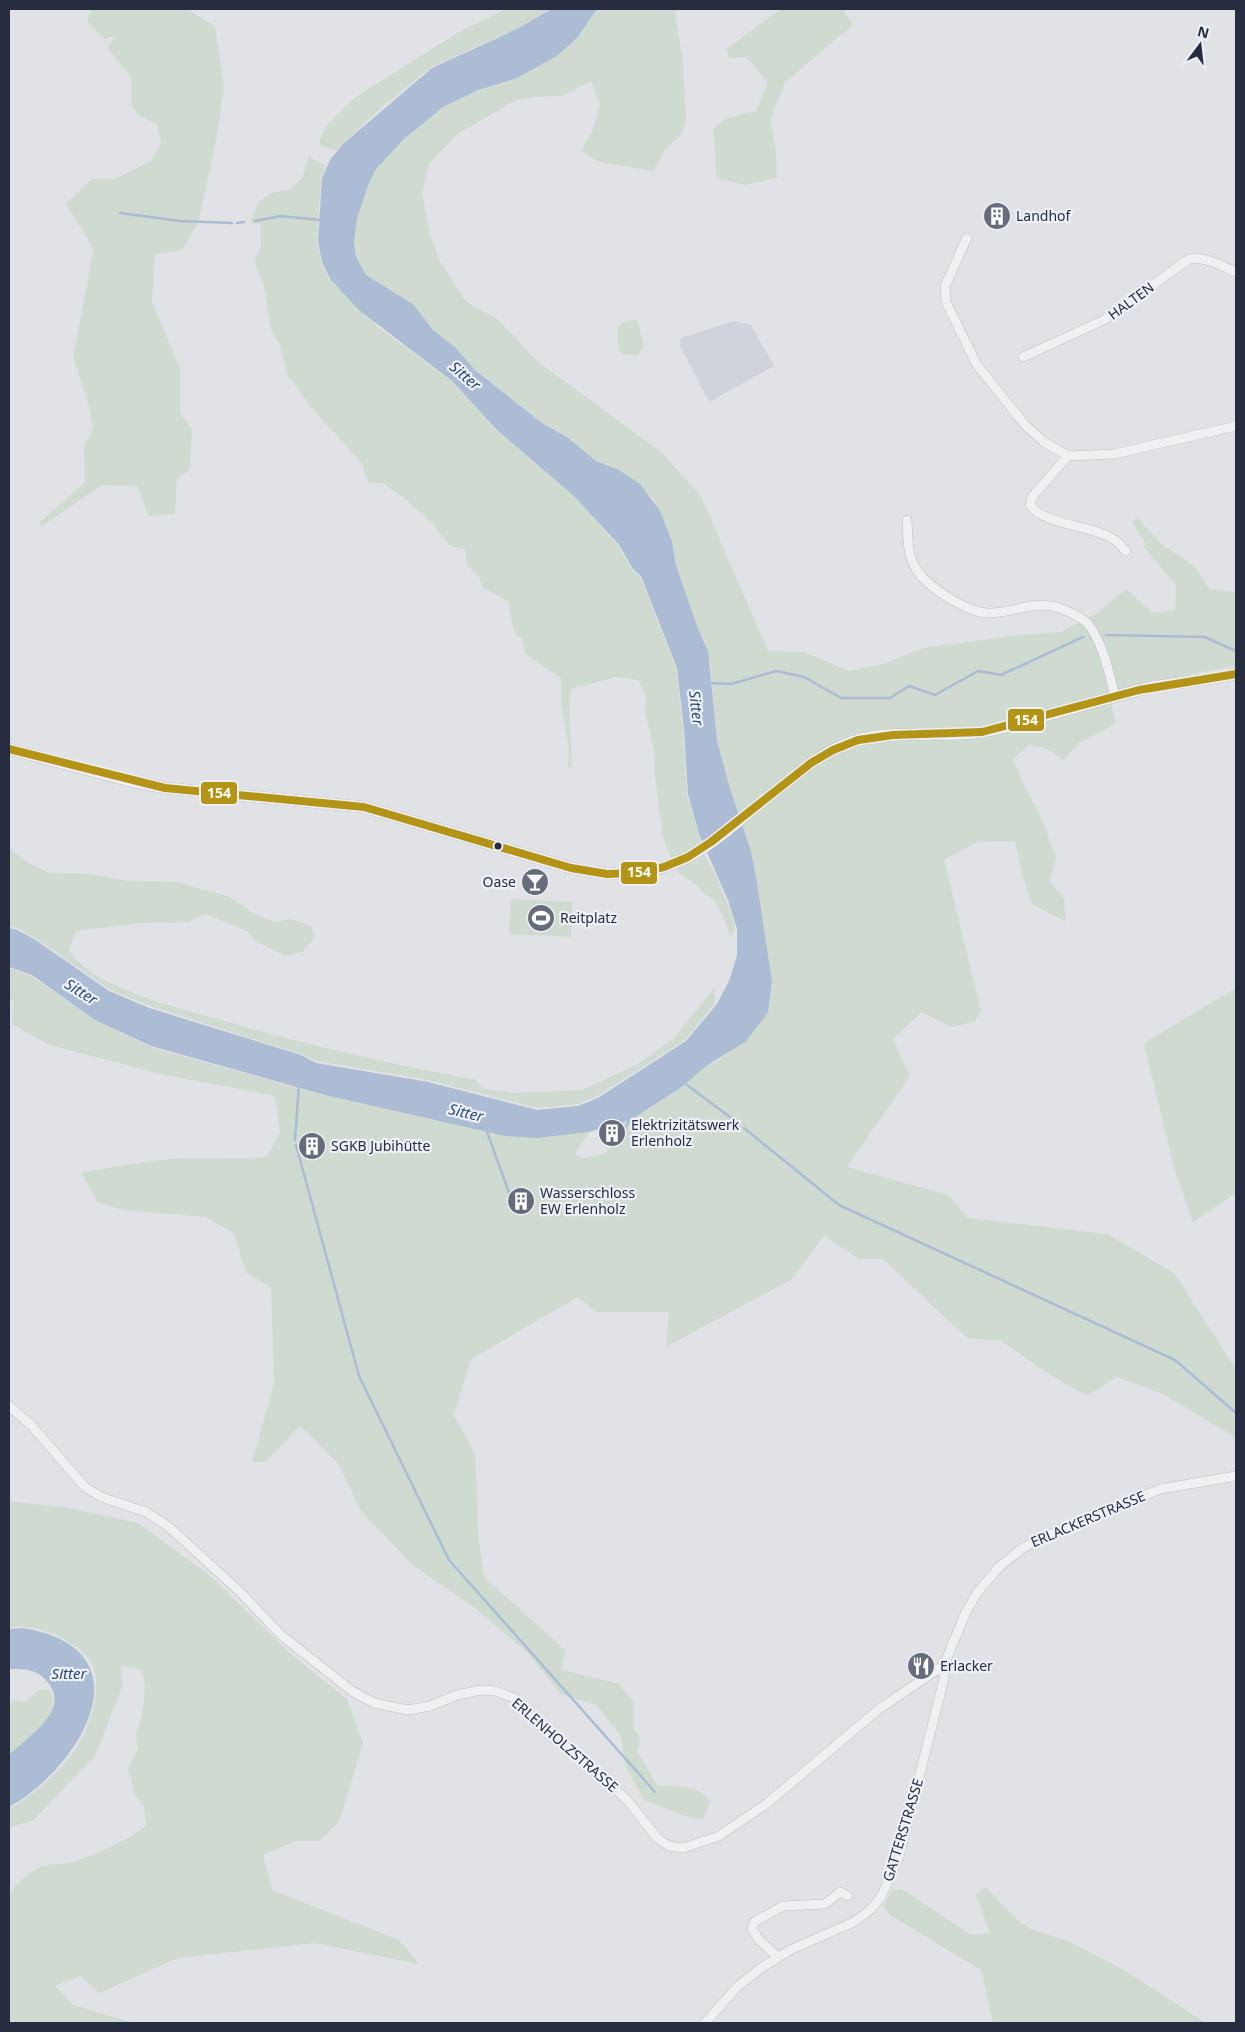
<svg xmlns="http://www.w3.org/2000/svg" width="1245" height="2032" font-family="'Noto Sans',sans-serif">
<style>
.built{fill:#d0d3db}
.green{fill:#cfdad0}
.water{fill:#acbcd4}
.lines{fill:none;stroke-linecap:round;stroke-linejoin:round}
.stream{stroke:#acbcd4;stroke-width:2.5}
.minor-casing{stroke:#bdbfc3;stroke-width:10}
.tertiary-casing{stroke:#bdbfc3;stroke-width:12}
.minor{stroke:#eff0f2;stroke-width:9}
.tertiary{stroke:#eff0f2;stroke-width:11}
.bus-1-casing{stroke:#edf0f6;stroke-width:11}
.bus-1{stroke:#b39416;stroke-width:8}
.bus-dot{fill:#262d40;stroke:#edf0f6;stroke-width:2}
.labels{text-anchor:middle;stroke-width:4.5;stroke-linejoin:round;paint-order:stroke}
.poi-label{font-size:14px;fill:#262d40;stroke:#edf0f6;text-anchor:start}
.street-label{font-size:14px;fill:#262d40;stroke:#edf0f6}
.water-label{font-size:15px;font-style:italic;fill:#2d4777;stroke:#edf0f6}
.line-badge{stroke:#edf0f6;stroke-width:2}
.badge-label{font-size:14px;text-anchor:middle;font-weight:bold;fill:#fff}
</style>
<rect width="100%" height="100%" fill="#e0e2e5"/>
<path class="built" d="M734 321 751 325 774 366 709 402 680 346 681 338Z"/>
<g class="green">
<path d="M91 9H187L215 26 224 88 216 140 198 224 182 250 155 254 152 302 180 368V414L192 429 190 469 177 479 175 514 148 516 138 486 102 485 42 526 40 522 85 483 84 447 93 428 89 406 73 357 94 249 66 204 92 179H115L151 161 161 143 157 124 139 116 131 105V77L108 48 115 36 104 39 87 22Z"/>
<path d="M506 9H550L519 28 431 67 381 108 336 150 320 146V139L328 124 354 98 459 32Z"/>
<path d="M597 9H677L675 14 682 54 686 116 682 134 665 149 653 171 599 162 581 151 592 132 600 105 591 81 562 96 536 97 516 100 456 135 430 163 422 192 429 232 440 261 466 302 498 319 537 361 661 452 701 496 768 651 804 652 849 671 883 664 924 648 1010 636 1061 632 1097 613 1126 589 1153 613 1175 610 1176 585 1143 546 1146 544 1132 521 1137 517 1160 543 1193 565 1210 589 1236 592V666L1144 683 1109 693 1116 724 1079 743 1064 760 1045 748 1029 745 1013 759 1026 790 1040 814 1056 857 1050 882 1064 898 1066 922 1032 904 1022 874 1015 841 977 842 944 860 981 1011 975 1021 952 1027 921 1012 893 1039 910 1076 847 1167 948 1195 968 1218 1107 1234 1174 1273 1236 1369V1440L1233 1436 1163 1394 1117 1377 1087 1396 1052 1376 1001 1341 967 1338 883 1259H859L824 1236 792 1279 666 1347 669 1312H597L578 1297 471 1359 454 1415 475 1454 479 1541 484 1577 565 1650 562 1670 619 1684 634 1702V1731L638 1733 640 1742 637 1751 657 1785C676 1787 700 1784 710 1802L703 1819 691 1818 644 1800 625 1765 621 1736 596 1705 561 1694 526 1651 476 1609 413 1565 361 1511 338 1463 300 1426 265 1462H252L274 1384 271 1287 246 1273 234 1233 205 1217 123 1210 97 1202 81 1172C108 1169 135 1163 162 1160 194 1156 232 1160 267 1157L280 1132 275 1096 160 1074 47 1044 12 1024 14 1002 9 998V968L31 976 95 1020 151 1047 171 1053 325 1095 505 1136 537 1138 589 1132 575 1154 583 1158 604 1154 624 1135 620 1123 631 1120 655 1105 683 1086 706 1066 721 1059 768 1013 772 981 756 876 750 848 729 785 717 740 710 664 705 641 697 626 676 565 672 541 653 499 619 470 596 461 567 437 542 423 475 370 456 348 433 330 413 304 366 275 356 257 354 242 357 219 369 183 376 169 404 139 443 107 464 96 534 69 557 56 577 38Z"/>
<path d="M781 9H842L853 25 785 82 770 121 776 149 777 178 745 185 717 178 713 129 727 118 756 111 768 82 746 57 730 58 726 49Z"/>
<path d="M309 157 325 165 321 178 317 241 321 262 331 281 378 327 452 382 497 431 574 496 618 546 632 570 640 576 676 668 683 731 687 794 705 856 716 875 734 922V934L730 936 724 918 715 901 703 893 699 887 679 873 670 856 663 838 655 776 654 750 645 711 646 697 638 680 616 677 571 689 569 709 572 765 568 769 569 748 561 704V678L525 654 523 639 514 633 508 601 483 588 478 575 467 566 466 550 449 545 434 525 408 501 383 483H369L364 472V466L311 407 287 374 280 345 271 330 264 286 254 261 261 247V224L250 223 258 202 271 193 289 190 302 178Z"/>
<path d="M637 320 644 346 638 355 621 354 617 339 618 326 628 321Z"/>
<path d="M9 848 27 862 49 873 91 874 127 881 177 882 230 897 254 914 275 922 291 919 312 927 314 938 303 952 285 956 255 941 247 931 205 914 188 922 141 923 83 930 75 933 69 950C94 989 179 1008 222 1020 305 1045 390 1064 476 1080L484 1089 514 1093 582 1090 636 1065 673 1039 715 987V1003L685 1040 597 1096 578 1104 537 1108 428 1080 317 1061 301 1054 150 1006 109 989 35 938 18 928 9 926Z"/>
<path d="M511 899 572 902 571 937 509 934Z"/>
<path d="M1236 988V1193L1193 1222 1174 1168 1144 1043Z"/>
<path d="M9 1501 69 1508 138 1523 208 1574 293 1656 347 1699 363 1743 339 1822 319 1841H295L263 1855 272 1890 399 1940 419 1964 315 1943 178 1958 99 1993 80 1976 55 1986 73 2005 134 2023H9V1896C15 1884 30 1871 43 1866 52 1863 66 1865 77 1861 102 1852 126 1841 146 1826L144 1807 136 1796 128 1769 138 1749 136 1734 142 1716 145 1687 142 1670 121 1665 123 1685 95 1756 33 1820 9 1828V1809C33 1796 55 1776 72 1754 89 1732 107 1683 88 1658 83 1651 77 1647 70 1643 52 1630 31 1626 9 1627Z"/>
<path d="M40 1689 49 1690C65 1715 25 1740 9 1754V1705L14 1700 25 1702Z"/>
<path d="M985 1887 1016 1919 1031 1929 1068 1941 1124 1970 1206 2023H993L981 1970 890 1915 884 1906 892 1890 902 1889 971 1935 990 1933 976 1895Z"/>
</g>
<g class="water">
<path d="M551 9H597L577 38 557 56 517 78 478 90 443 107 404 139 376 169 369 183 357 219 354 242 356 257 366 275 413 304 433 330 456 348 475 370 519 405 542 423 567 437 596 461 619 470 640 484 660 511 672 541 676 565 697 626 708 651 717 740 729 785 750 848 756 876 772 981 768 1013 745 1042 706 1066 683 1086 631 1120 589 1132 537 1138 505 1136 325 1095 151 1046 95 1020 32 975 9 967V928L17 930 34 939 109 991 149 1008 301 1055 316 1063 428 1082 537 1110 578 1106 598 1098 686 1041 717 1004 729 981 737 956V929L728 900 699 834 688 794 684 730 677 668 641 576 633 569 619 545 574 496 497 430 452 381 360 311 331 280 322 262 318 241 322 178 330 160 343 144 432 68 519 28Z"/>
<path d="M23 1628C151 1649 81 1767 9 1807V1755C26 1738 68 1713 50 1685 39 1669 26 1669 9 1669V1629Z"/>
</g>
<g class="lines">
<g class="stream">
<path d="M120 213 180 221 232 223"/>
<path d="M255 221 281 216 320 220"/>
<path d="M237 223 244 222"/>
<path d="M1106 635 1205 637 1236 651"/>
<path d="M708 683 731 684 776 671 804 677 841 698H890L909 686 935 695 978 671 1001 675 1083 637"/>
<path d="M683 1082 738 1123"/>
<path d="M744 1128 839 1205 1175 1360 1236 1413"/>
<path d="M486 1129 511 1198"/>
<path d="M621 1134 631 1118"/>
<path d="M295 1140 299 1084"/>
<path d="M296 1145 359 1376 449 1560 655 1792"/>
</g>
<g class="minor-casing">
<g id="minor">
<path d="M967 238 945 286 946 302 977 365 1025 425 1044 442 1068 456 1114 454 1236 426"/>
<path d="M1023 357 1104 320 1189 259C1206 256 1221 266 1236 272"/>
<path d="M1068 456 1032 497 1030 505C1043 525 1096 526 1115 540 1119 543 1122 547 1126 551"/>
<path d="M907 520C908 536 907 555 916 569 928 588 970 615 993 613 1021 611 1038 598 1067 611 1074 614 1084 619 1089 625 1104 646 1109 673 1115 697"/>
<path d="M9 1406 31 1425 85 1487 101 1497 146 1512 169 1527 239 1591 281 1635 352 1691 374 1703 408 1710 430 1706 457 1695 481 1690 496 1691 514 1698 547 1733 588 1764 628 1801 658 1839 669 1846 683 1848 719 1836 765 1805 879 1709 944 1665 965 1614 977 1593 999 1567 1024 1547 1096 1513 1161 1489 1236 1476"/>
<path d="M778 1957 759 1940 752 1929 754 1922 783 1906 825 1904 840 1892 848 1896"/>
<path d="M705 2023 737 1987 761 1968 790 1950 854 1922 871 1909 881 1897 899 1857 944 1679V1665"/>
</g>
</g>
<g class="tertiary-casing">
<path id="tertiary" d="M9 749 126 780 165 788 364 807 571 868C674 892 710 842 784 784 802 770 820 755 841 746 886 726 935 739 982 732 1001 729 1019 723 1037 718 1071 709 1105 699 1139 690 1172 682 1204 681 1236 674"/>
</g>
<use href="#minor" class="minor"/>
<use href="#tertiary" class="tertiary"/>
<g class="bus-1-casing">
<path id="bus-1" d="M9 749 165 788 364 807 571 868 607 874 637 873 664 867 688 857 711 842 811 763 833 750 858 740 893 735 982 732 1139 690 1236 674"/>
</g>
<use href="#bus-1" class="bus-1"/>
</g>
<defs>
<g id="building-disc" transform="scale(1.4375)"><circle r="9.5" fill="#676c7a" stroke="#edf0f6"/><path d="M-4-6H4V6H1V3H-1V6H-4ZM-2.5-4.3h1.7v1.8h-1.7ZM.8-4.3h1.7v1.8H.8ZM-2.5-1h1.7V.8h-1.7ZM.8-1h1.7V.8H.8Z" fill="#fff"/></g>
<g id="bar-disc" transform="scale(1.4375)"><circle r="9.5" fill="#676c7a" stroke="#edf0f6"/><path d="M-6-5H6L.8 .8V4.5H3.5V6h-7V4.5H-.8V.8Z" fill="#fff"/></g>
<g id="stadium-disc" transform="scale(1.4375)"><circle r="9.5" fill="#676c7a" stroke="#edf0f6"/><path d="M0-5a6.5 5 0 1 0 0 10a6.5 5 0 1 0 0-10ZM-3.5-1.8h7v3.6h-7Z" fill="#fff"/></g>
<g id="restaurant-disc" transform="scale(1.4375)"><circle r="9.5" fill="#676c7a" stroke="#edf0f6"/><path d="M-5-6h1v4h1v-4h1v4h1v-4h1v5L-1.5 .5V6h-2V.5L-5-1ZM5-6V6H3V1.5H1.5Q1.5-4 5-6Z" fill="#fff"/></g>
</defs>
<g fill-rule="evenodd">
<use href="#building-disc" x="997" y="216"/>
<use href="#bar-disc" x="535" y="882"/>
<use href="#stadium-disc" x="541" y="918"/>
<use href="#building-disc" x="612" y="1133"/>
<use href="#building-disc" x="312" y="1146"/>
<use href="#building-disc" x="521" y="1201"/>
<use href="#restaurant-disc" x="921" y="1666"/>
</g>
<circle class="bus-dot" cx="498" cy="846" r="4.5"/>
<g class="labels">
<g class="poi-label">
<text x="1016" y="221">Landhof</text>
<text x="516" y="887" text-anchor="end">Oase</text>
<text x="560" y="923">Reitplatz</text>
<text x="631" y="1130">Elektrizitätswerk<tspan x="631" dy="16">Erlenholz</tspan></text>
<text x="331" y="1151">SGKB Jubihütte</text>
<text x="540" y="1198">Wasserschloss<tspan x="540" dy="16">EW Erlenholz</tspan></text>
<text x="940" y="1671">Erlacker</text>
</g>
<g class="street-label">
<text transform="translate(1131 301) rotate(-36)" y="5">HALTEN</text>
<text transform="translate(1088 1519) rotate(-23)" y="5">ERLACKERSTRASSE</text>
<text transform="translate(565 1745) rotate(41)" y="5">ERLENHOLZSTRASSE</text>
<text transform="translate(903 1830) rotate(-73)" y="5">GATTERSTRASSE</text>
</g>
<g class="water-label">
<text transform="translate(465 376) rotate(40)" y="5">Sitter</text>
<text transform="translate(696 708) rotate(83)" y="5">Sitter</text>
<text transform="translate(81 992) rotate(32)" y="5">Sitter</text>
<text transform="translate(466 1113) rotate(14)" y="5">Sitter</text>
<text x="69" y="1679">Sitter</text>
</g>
</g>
<g class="line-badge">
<rect x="1007" y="708" width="38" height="24" rx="5" fill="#b39416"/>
<rect x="200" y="781" width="38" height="24" rx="5" fill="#b39416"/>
<rect x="620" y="861" width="38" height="24" rx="5" fill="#b39416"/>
</g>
<g class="badge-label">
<text x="1026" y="725">154</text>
<text x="219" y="798">154</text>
<text x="639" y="877">154</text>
</g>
<rect width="1245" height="2032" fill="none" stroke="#262d40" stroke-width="20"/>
<g transform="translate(1200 45) rotate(15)" stroke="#edf0f6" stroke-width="4" paint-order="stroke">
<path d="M0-4L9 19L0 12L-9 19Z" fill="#262d40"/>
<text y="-8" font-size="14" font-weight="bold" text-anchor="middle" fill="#262d40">N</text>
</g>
</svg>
